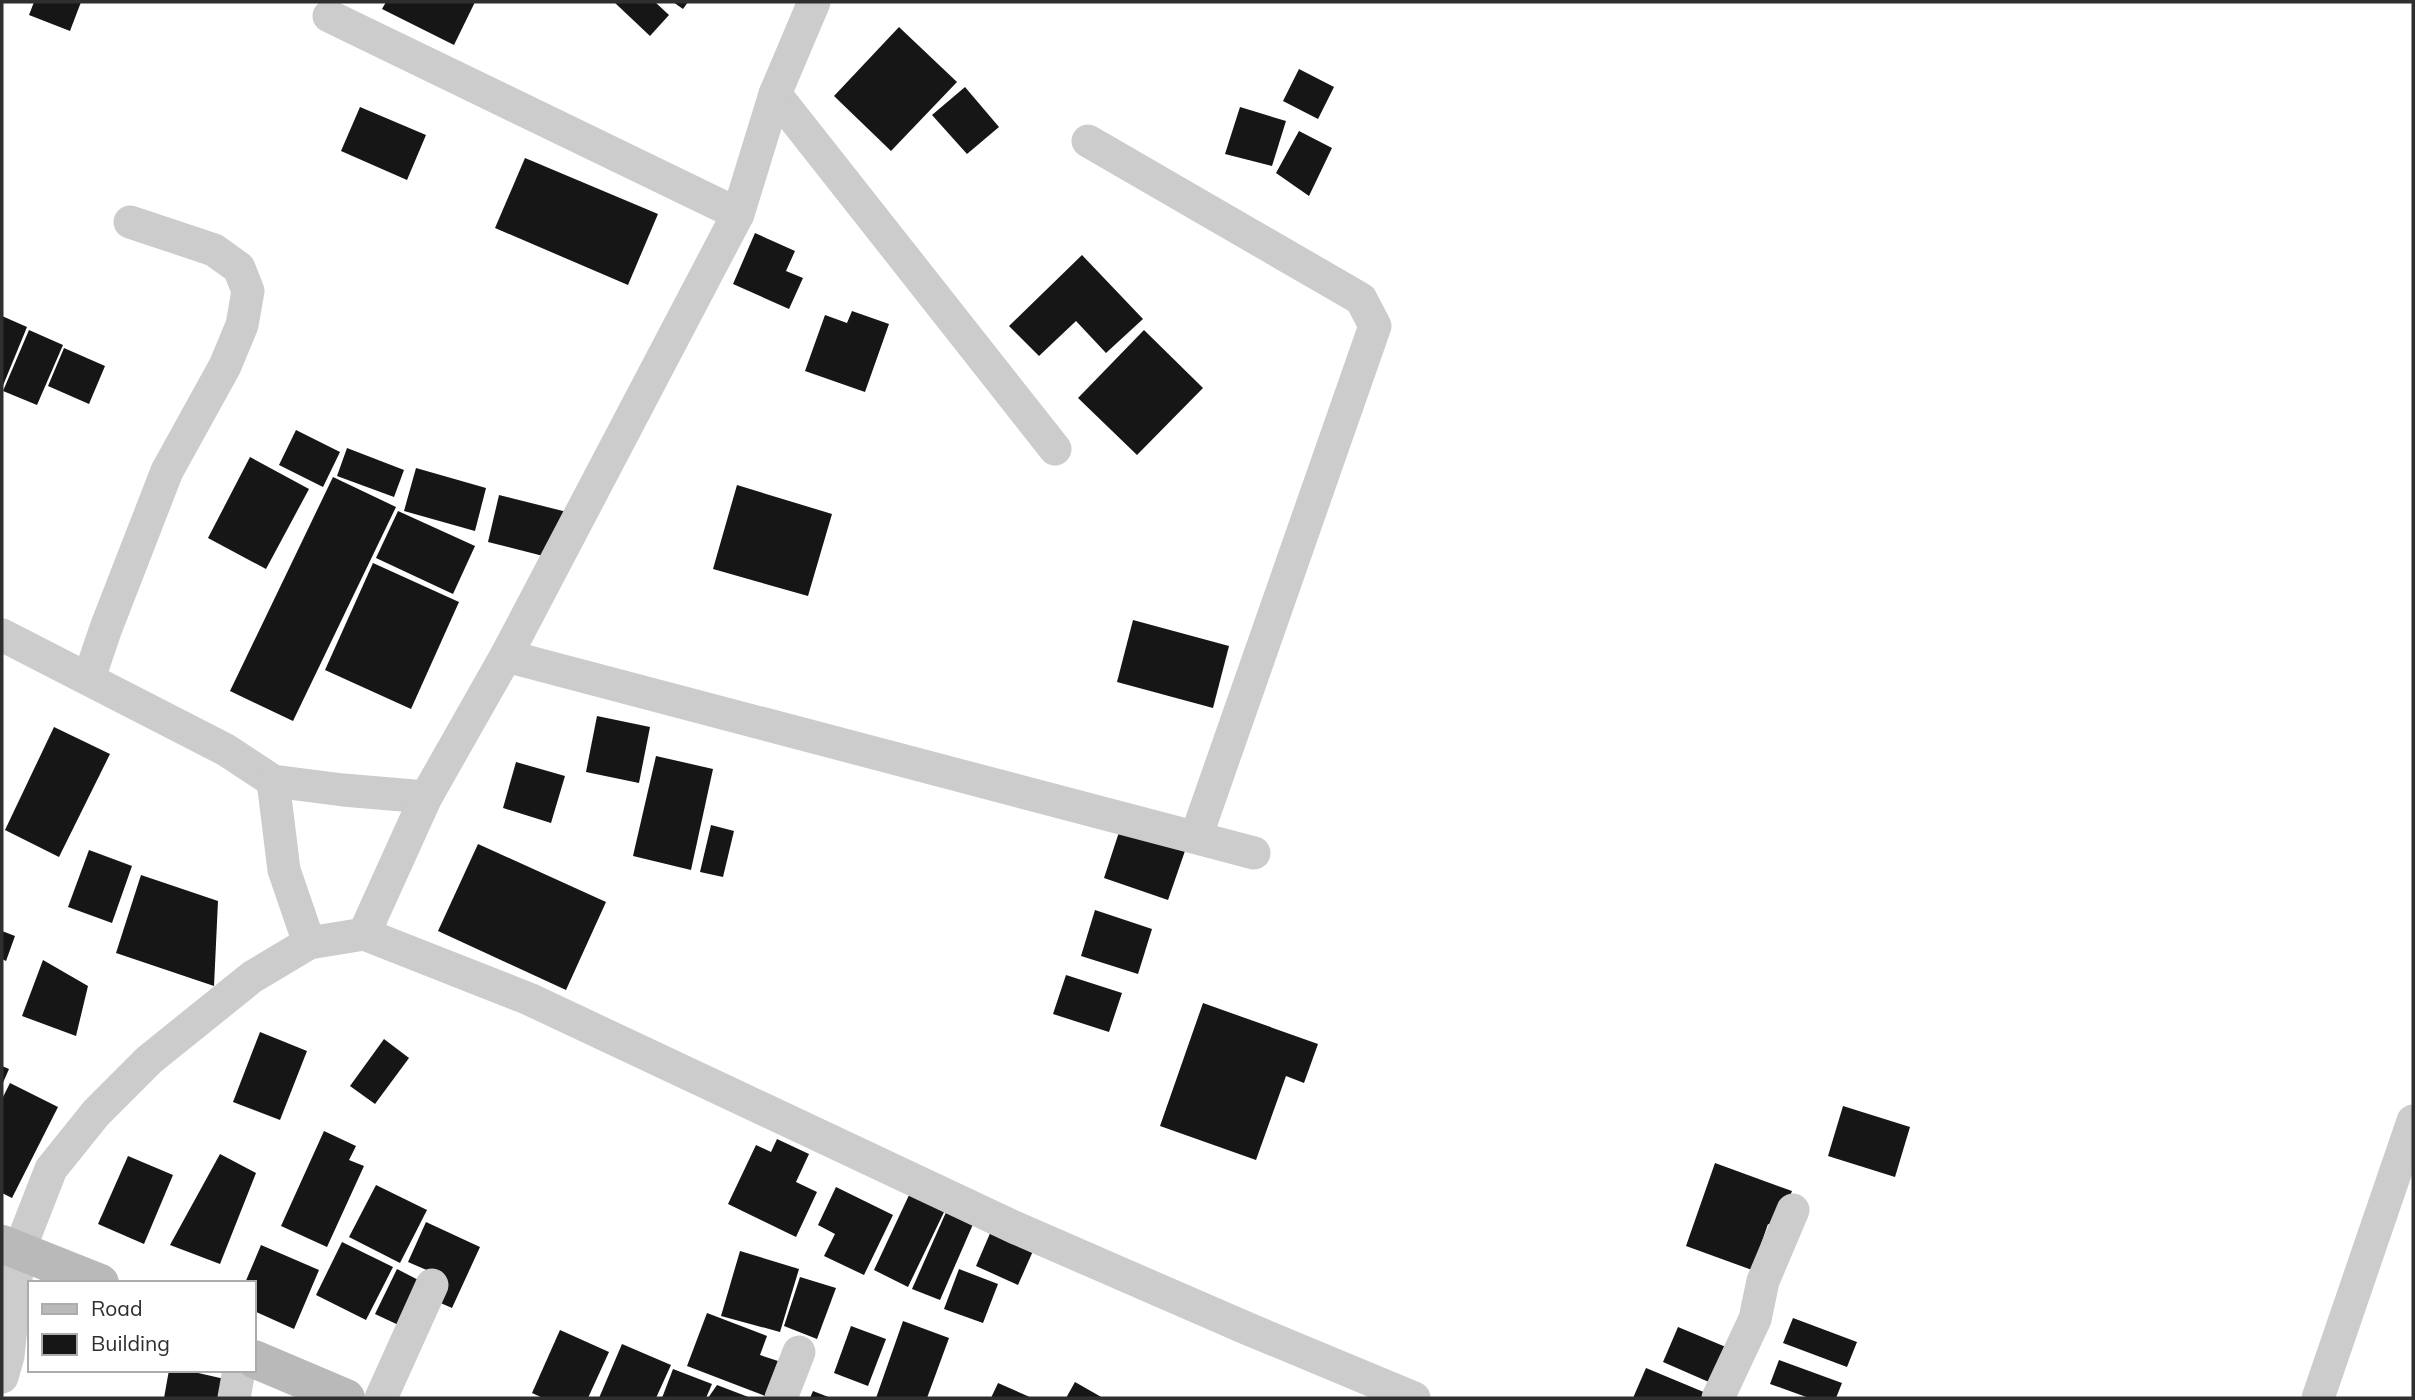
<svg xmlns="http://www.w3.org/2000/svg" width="2415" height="1400" font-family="Mulish,sans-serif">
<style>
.building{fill:#161616}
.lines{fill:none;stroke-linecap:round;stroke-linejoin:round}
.minor{stroke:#ccc;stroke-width:33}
.secondary{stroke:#b9b9b9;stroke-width:38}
</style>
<rect width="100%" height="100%" fill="#fff"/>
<g class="building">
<path d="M34 2H81L70 31 29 15Z"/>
<path d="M386 2H475L454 45 382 9Z"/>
<path d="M614 2H655L669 15 650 36Z"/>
<path d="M673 2H688L683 9Z"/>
<path d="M899 27 957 82 891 151 834 96Z"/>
<path d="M1299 69 1334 87 1318 119 1283 101Z"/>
<path d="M965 87 999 127 967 154 932 115Z"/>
<path d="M360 107 426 135 407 180 341 151Z"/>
<path d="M1240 107 1286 121 1272 166 1225 154Z"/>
<path d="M1299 131 1332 148 1309 196 1276 173Z"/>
<path d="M525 158 658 214 628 285 495 228Z"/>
<path d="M755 233 795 251 786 271 803 278 789 309 733 284Z"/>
<path d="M1082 255 1143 319 1106 353 1076 321 1039 356 1009 326Z"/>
<path d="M852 311 889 324 865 392 805 371 825 315 847 323Z"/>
<path d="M2 316 27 327 2 388Z"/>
<path d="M29 330 63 345 37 405 3 391Z"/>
<path d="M1144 330 1203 388 1137 455 1078 398Z"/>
<path d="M64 348 105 366 89 404 48 386Z"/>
<path d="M296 430 340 452 323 487 279 465Z"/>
<path d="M347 448 404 470 394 497 337 476Z"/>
<path d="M250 457 309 489 266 569 208 538Z"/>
<path d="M416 468 486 488 475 531 404 511Z"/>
<path d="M333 477 396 507 293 721 230 691Z"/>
<path d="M737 485 832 514 808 596 713 569Z"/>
<path d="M499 495 567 512 555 559 488 542Z"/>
<path d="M398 511 475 546 453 594 376 558Z"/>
<path d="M373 563 459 602 411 709 325 670Z"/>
<path d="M1133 620 1229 646 1213 708 1117 682Z"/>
<path d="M597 716 650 727 639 783 586 772Z"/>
<path d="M54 727 110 754 59 857 5 830Z"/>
<path d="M656 756 713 769 691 870 633 856Z"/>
<path d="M516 762 565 776 551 823 503 808Z"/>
<path d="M711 825 734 831 723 877 700 872Z"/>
<path d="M1121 826 1186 848 1168 900 1104 878Z"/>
<path d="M478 844 606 902 566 990 438 931Z"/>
<path d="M89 850 132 866 112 923 68 907Z"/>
<path d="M141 875 218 901 214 986 116 953Z"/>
<path d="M1095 910 1152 929 1138 974 1081 956Z"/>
<path d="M2 931 15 936 6 961 2 959Z"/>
<path d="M43 960 88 986 76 1036 22 1016Z"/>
<path d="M1066 975 1122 993 1109 1032 1053 1014Z"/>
<path d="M1203 1003 1318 1044 1304 1083 1286 1076 1256 1160 1160 1126Z"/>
<path d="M260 1032 307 1051 280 1120 233 1102Z"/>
<path d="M384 1039 409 1058 375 1104 350 1086Z"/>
<path d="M2 1066 9 1069 2 1085Z"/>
<path d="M10 1083 58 1107 12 1198 2 1193V1099Z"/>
<path d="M1843 1106 1910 1127 1895 1177 1828 1156Z"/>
<path d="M324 1131 356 1146 349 1160 364 1166 327 1247 281 1226Z"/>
<path d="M777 1139 809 1154 796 1182 817 1192 796 1237 728 1204 756 1145 771 1152Z"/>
<path d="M220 1154 256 1173 220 1264 170 1245Z"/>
<path d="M128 1156 173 1175 144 1244 98 1224Z"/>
<path d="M1715 1163 1792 1191 1778 1228 1768 1224 1752 1270 1686 1246Z"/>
<path d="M376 1185 427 1210 400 1263 349 1237Z"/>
<path d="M836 1187 893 1215 864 1275 824 1256 835 1234 818 1225Z"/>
<path d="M910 1193 945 1210 908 1287 874 1270Z"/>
<path d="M947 1210 974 1222 940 1300 912 1289Z"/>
<path d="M426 1222 480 1247 452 1308 436 1301 445 1278 408 1262Z"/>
<path d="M991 1231 1033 1251 1018 1285 976 1266Z"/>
<path d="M342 1242 393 1267 366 1320 316 1295Z"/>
<path d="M261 1245 319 1270 294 1329 254 1311V1283H245Z"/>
<path d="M740 1251 799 1269 780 1332 721 1316Z"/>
<path d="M397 1269 428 1285 407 1329 375 1314Z"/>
<path d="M959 1269 998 1284 983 1323 944 1309Z"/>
<path d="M800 1277 836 1288 817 1339 784 1326Z"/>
<path d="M707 1313 767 1336 760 1355 778 1361 765 1396 687 1366Z"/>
<path d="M1793 1318 1857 1342 1847 1367 1783 1343Z"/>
<path d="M903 1321 949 1338 927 1398H876Z"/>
<path d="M851 1326 886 1339 868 1386 834 1373Z"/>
<path d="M1678 1327 1733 1350 1718 1386 1663 1362Z"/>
<path d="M560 1330 609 1352 588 1398H543L532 1393Z"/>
<path d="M622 1344 671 1365 656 1398H599Z"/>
<path d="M1779 1360 1842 1383 1836 1398H1809L1770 1384Z"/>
<path d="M1646 1368 1718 1398H1633Z"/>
<path d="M673 1369 712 1384 706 1398H662Z"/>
<path d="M169 1370H185L229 1380 225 1398H164Z"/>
<path d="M1075 1382 1103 1398H1066Z"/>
<path d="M998 1383 1032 1398H991Z"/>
<path d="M717 1385 751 1398H708Z"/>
<path d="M813 1391 831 1398H810Z"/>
</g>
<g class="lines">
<g class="minor">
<path d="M329 16 738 214"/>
<path d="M775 94 1055 449"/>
<path d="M1088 141 1361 299 1375 326 1196 837"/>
<path d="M2 635 226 750 273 781 284 870 309 943"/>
<path d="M506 656 1254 853"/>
<path d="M89 678 106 628 167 471 225 366 242 325 248 291 239 268 214 250 130 222"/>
<path d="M273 781 343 790 426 797"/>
<path d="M364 934 529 999 1016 1228 1246 1328 1414 1398"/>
<path d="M2 1377 8 1356 19 1251 51 1169 96 1113 149 1060 252 977 309 943 364 934 426 797 506 656 738 214 775 94 814 2"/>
<path d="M234 1398 239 1370"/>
<path d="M381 1398 432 1285"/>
<path d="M781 1398 799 1352"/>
<path d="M1718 1398 1755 1319 1763 1281 1793 1210"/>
<path d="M2318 1398 2413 1121"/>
</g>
<g class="secondary">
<path d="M2 1244 100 1283"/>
<path d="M254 1359 346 1398"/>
</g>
</g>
<rect width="2415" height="1400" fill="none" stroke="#2f2f2f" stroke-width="7"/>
<rect x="28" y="1281" width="228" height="91" fill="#ffffff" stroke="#acacac" stroke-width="2"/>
<rect x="42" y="1304" width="35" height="10" fill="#b9b9b9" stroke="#acacac" stroke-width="2"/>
<text x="91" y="1316" font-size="21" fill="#2f2f2f">Road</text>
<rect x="42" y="1334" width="35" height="21" fill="#161616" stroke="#acacac" stroke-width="2"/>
<text x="91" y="1351" font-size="21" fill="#2f2f2f">Building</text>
</svg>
